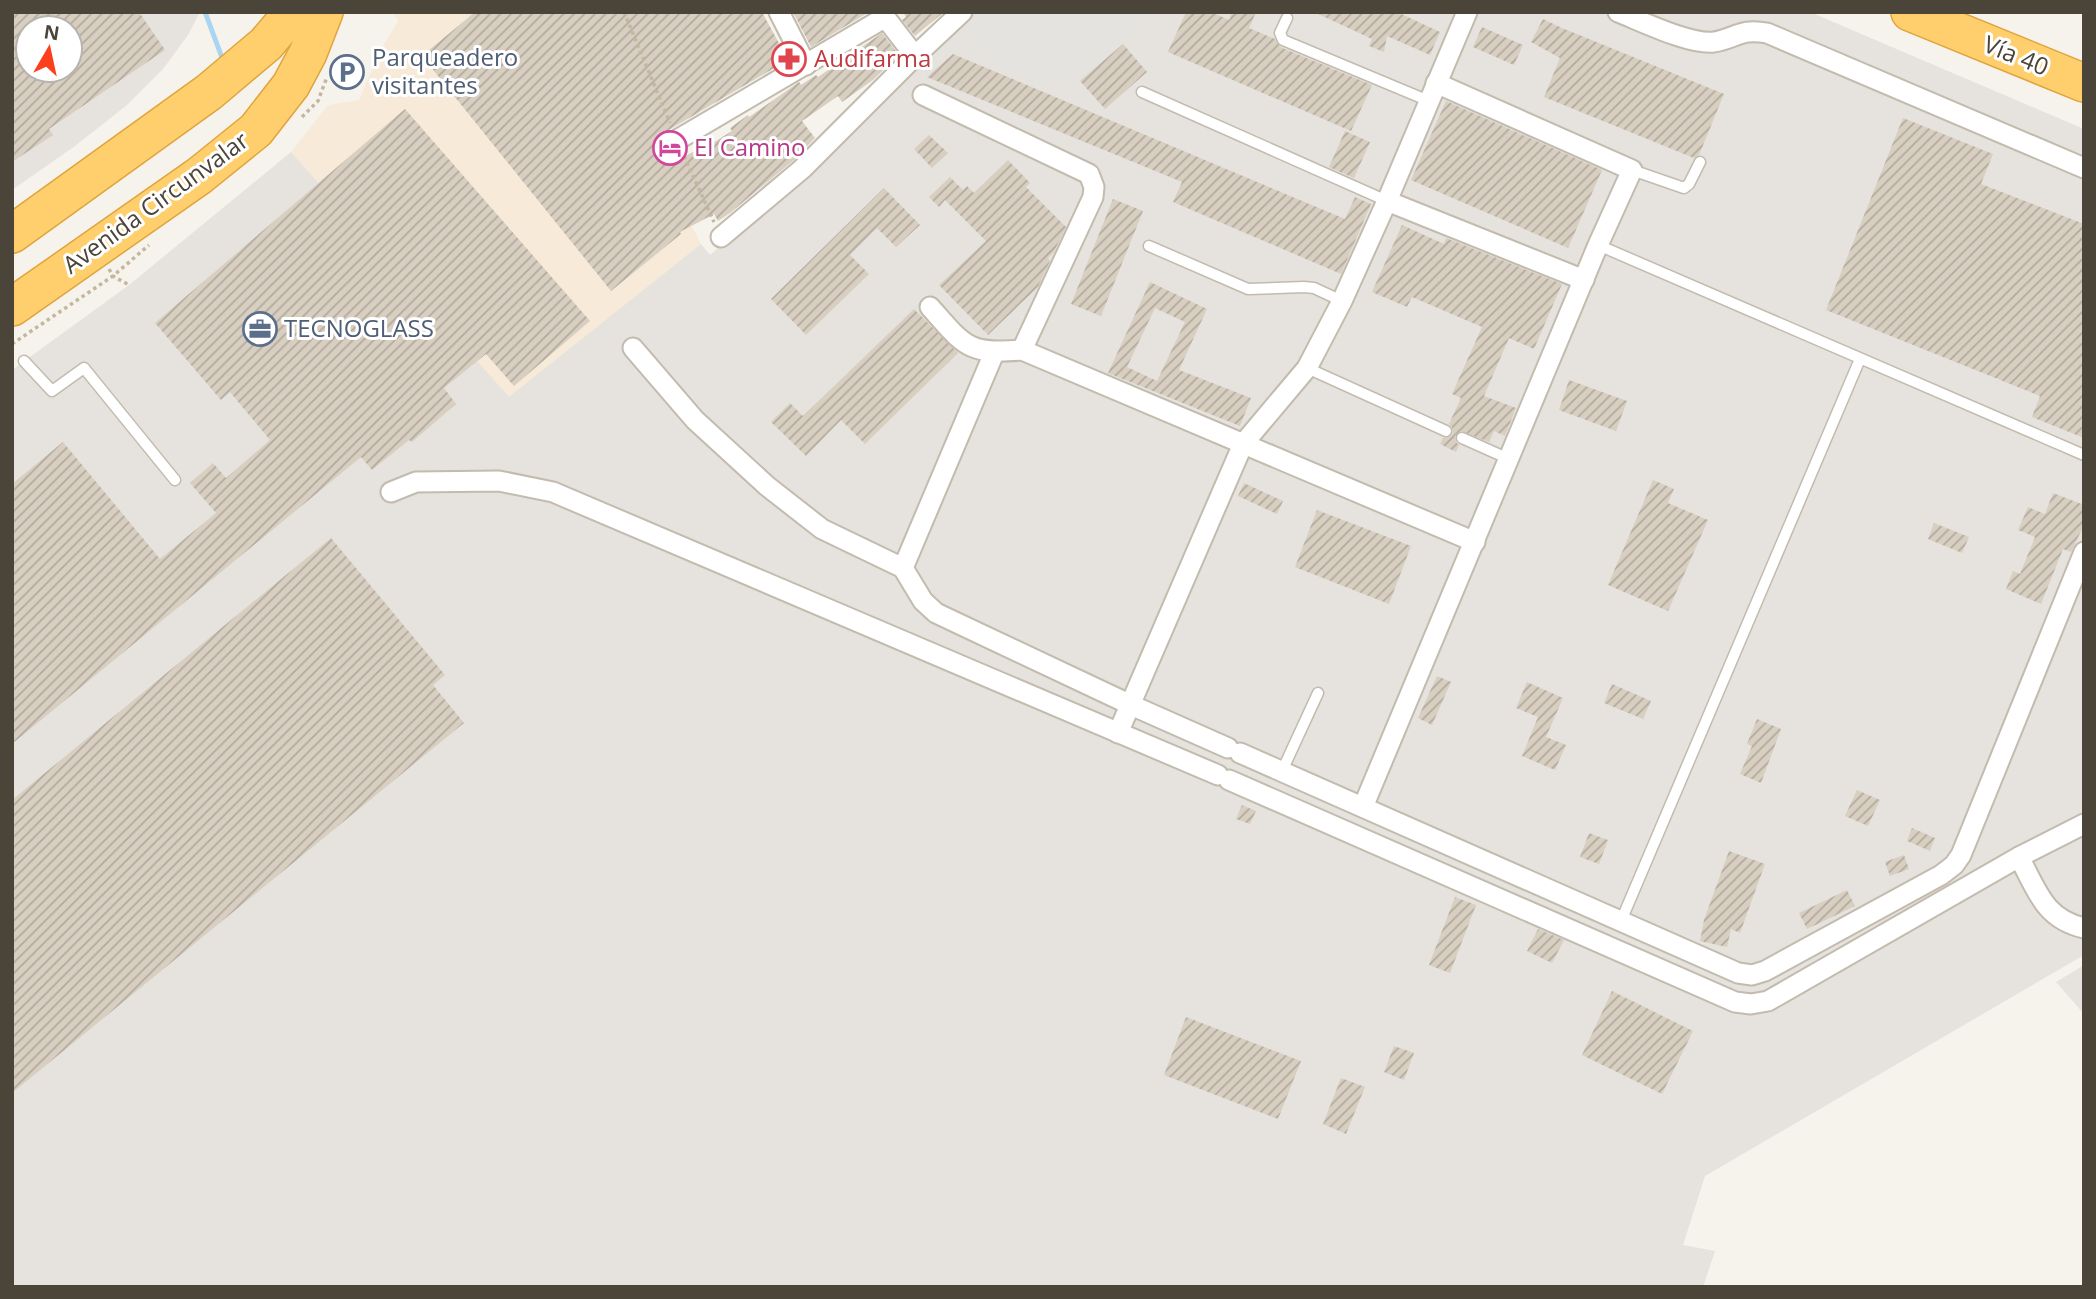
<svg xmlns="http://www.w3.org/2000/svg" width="2096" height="1299" font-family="'Open Sans',sans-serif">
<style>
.commercial{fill:#f7ead8}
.industrial{fill:#e6e2dd;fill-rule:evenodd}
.parking{fill:#e5e3e0}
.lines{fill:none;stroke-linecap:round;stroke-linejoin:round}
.stream{stroke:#a9d4f2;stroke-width:5}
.building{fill:url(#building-hatch);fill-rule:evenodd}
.lane-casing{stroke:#c2bbae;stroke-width:13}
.street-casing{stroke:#c2bbae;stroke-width:23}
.highway-casing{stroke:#e0a43c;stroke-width:40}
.path{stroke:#c4b79f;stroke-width:3.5;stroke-dasharray:3.5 3.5;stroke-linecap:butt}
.lane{stroke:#fff;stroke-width:10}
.street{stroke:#fff;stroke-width:19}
.highway{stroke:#ffcf6e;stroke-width:37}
.labels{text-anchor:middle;stroke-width:6;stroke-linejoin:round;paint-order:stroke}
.street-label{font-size:24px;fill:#4b4439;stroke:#fff}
.service-label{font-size:24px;fill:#4e5e75;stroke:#fff;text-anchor:start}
.health-label{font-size:24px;fill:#be3a42;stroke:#fff;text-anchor:start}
.hotel-label{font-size:24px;fill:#b23c85;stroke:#fff;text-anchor:start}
</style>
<defs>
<pattern id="building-hatch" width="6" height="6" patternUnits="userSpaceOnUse" patternTransform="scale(1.75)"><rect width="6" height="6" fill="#d8cfc1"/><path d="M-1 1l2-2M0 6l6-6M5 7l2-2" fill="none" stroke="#b1aa9e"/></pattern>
</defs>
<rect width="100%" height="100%" fill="#f6f3ec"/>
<path class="commercial" d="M393 12H598L637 121 701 244 509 398 291 152 328 105 359 100 380 51 398 21Z"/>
<g class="industrial">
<path d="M12 12H200L188 35 163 69 127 105 75 146 12 190ZM28 28H70V70H28Z"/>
<path d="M975 12H1810L2084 129V955L1705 1176 1683 1245 1715 1251 1703 1287H12V370L129 285 291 152 509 397 701 244 710 255 821 159Z"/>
<path d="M2084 965V1014L2056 982Z"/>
</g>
<path class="parking" d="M974 12H1148L1088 75 1042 84 967 48 963 23Z"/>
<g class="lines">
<path class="stream" d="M205 12 224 63"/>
</g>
<g class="building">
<path d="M12 12H139L165 50 49 129 53 135 12 162ZM28 28H70V70H28Z"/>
<path d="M475 12H762L788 60 667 131 666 146 677 152 680 159 707 144 708 146 732 131 730 128 748 115 749 117 799 82 801 85 816 75 818 77 882 33 899 55 873 80 842 102 838 96 802 121 815 138 794 160 730 213 718 221 714 214 680 232 681 234 611 291 422 56Z"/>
<path d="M793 12H869L811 47Z"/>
<path d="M903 12H944L915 36 902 20 906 17Z"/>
<path d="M1186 12H1211L1229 20 1232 12H1256L1249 28 1275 39 1280 47 1372 85 1351 131 1168 52Z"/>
<path d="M1314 12H1397L1440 32 1430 55 1387 36 1384 52 1369 46 1372 39Z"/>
<path d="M1543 19 1562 28 1724 94 1699 155 1694 158 1544 97 1560 58 1531 42Z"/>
<path d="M1482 27 1523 45 1514 65 1473 47Z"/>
<path d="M1123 44 1147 72 1105 109 1080 81Z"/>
<path d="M953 54 1345 219 1355 197 1371 204 1341 274 1173 202 1182 182 927 77Z"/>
<path d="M1446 101 1602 170 1568 248 1411 180Z"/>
<path d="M405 109 590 321 514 386 486 354 444 388 456 404 412 442 409 440 372 470 361 457 12 744V484L63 442 160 559 216 513 190 483 213 463 226 478 270 440 230 392 221 400 155 323Z"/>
<path d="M1903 118 1993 154 1981 184 2084 224V438L2032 417 2040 396 1826 310Z"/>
<path d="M1345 131 1370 142 1354 178 1329 167Z"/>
<path d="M929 135 948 153 932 168 914 149Z"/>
<path d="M1008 160 1030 183 1026 187 1066 227 1054 252 1048 258 1050 261 1038 287 988 335 939 285 986 241 945 200 939 207 929 197 950 177 963 190 967 186 974 193Z"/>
<path d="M884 188 920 225 896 247 877 228 850 255 869 274 806 335 771 299Z"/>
<path d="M1113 199 1143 211 1101 316 1071 304Z"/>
<path d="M1402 225 1444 244 1446 238 1562 284 1534 349 1509 338 1484 396 1516 408 1505 436 1494 431 1489 442 1461 431 1455 436 1456 442 1459 445 1456 452 1440 444 1443 438 1450 437 1453 433 1452 427 1449 424 1461 398 1452 394 1482 327 1412 297 1407 307 1372 292Z"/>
<path d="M1150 282 1207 309 1179 370 1251 398 1240 426 1108 373ZM1155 308 1185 322 1157 381 1127 367Z"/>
<path d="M914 309 958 353 865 444 841 420 806 456 771 422 790 403 803 416Z"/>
<path d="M1569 380 1627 401 1616 431 1559 410Z"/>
<path d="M1653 480 1674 489 1668 503 1708 520 1668 611 1608 585Z"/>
<path d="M1244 483 1283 501 1277 514 1238 496Z"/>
<path d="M2053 493 2084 505V525L2071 552 2063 549 2041 604 2006 589 2013 571 2020 574 2035 537 2018 530 2028 507 2045 514Z"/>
<path d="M1317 510 1411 546 1389 604 1295 567Z"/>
<path d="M1934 523 1969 537 1962 553 1928 539Z"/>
<path d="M331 538 445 675 433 685 464 723 12 1093V800Z"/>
<path d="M1437 676 1451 682 1432 725 1418 718Z"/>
<path d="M1527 682 1563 698 1546 737 1566 745 1555 770 1522 756 1538 717 1516 708Z"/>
<path d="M1612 684 1651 701 1643 719 1604 703Z"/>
<path d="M1757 719 1781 729 1761 783 1740 774 1752 746 1747 744Z"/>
<path d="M1857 790 1880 800 1868 826 1845 816Z"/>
<path d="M1242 805 1256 811 1250 824 1236 819Z"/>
<path d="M1912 828 1935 838 1930 851 1907 841Z"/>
<path d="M1589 833 1608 840 1599 864 1580 857Z"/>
<path d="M1729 851 1765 864 1740 933 1731 929 1727 947 1700 941 1704 920Z"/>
<path d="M1904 855 1909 869 1890 876 1885 862Z"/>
<path d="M1847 890 1855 906 1807 929 1799 913Z"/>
<path d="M1455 897 1476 905 1450 973 1429 965Z"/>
<path d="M1538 929 1564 940 1552 963 1527 951Z"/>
<path d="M1612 991 1693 1031 1662 1094 1582 1055Z"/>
<path d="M1186 1017 1301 1061 1278 1119 1164 1075Z"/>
<path d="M1394 1046 1414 1053 1404 1080 1384 1072Z"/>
<path d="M1341 1078 1365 1087 1346 1134 1323 1124Z"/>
</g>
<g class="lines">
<g class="lane-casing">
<g id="lane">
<path d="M1287 18 1280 33 1283 40 1429 101"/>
<path d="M1142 92 1387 201"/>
<path d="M1632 170 1684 188 1689 184 1700 162"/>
<path d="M1598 245 2084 455"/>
<path d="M1149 246 1248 289 1304 287 1314 288 1342 301"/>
<path d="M24 361 52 391 84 368 175 480"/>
<path d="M1307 368 1446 431"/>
<path d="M1462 438 1509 459"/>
<path d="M1282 771 1318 693"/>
<path d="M1621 921 1860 359"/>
</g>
</g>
<g class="street-casing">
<g id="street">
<path d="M779 12 806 65"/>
<path d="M881 12 915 56"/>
<path d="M1618 12C1641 21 1690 45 1714 42 1737 38 1740 28 1767 33L2084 168"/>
<path d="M923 95 1089 174 1094 187 1093 197 1022 350"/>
<path d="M677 140 884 18"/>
<path d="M1387 201 1584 280"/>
<path d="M721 237 802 169 915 56 962 12"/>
<path d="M930 307C964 345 967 355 1022 350L1475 542"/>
<path d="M633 348 695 420 767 486 822 529 903 568 923 601 936 613 1131 705 1228 748"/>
<path d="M391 492 416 482 499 481 553 492 1218 775"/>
<path d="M903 568 994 353"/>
<path d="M1118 733 1243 444 1307 368 1342 301 1387 201 1467 12"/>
<path d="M1240 753 1738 973 1752 975 1765 971 1941 875 1954 865 1961 855 2084 552"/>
<path d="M1229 780 1735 1002 1751 1004 1768 1001 2019 857 2084 824"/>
<path d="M1363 807 1598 245 1632 170 1436 83"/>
<path d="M2019 857C2037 890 2044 919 2084 928"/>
</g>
</g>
<g class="highway-casing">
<g id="highway">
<path d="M1910 12 2084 83"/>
<path d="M12 234 209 92 266 44 293 12"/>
<path d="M12 307 199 176 256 130 291 85 308 53 324 12"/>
</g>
</g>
<g class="path">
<path d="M624 12 670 123"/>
<path d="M302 117 318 101 327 77"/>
<path d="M684 156 714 222"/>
<path d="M109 269 113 276 129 285"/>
<path d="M12 344 113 276 149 245"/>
</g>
<use href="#lane" class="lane"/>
<use href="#street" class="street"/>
<use href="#highway" class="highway"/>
</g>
<defs>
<g id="pharmacy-ring" transform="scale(1.75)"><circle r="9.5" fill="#fff" stroke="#e0444e" stroke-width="1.5"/><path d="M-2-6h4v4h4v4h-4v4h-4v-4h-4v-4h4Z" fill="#e0444e"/></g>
<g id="parking-ring" transform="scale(1.75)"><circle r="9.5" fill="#fff" stroke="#5c6f8a" stroke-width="1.5"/><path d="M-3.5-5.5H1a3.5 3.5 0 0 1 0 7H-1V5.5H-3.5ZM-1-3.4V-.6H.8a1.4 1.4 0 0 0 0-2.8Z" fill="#5c6f8a"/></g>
<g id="hotel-ring" transform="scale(1.75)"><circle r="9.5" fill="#fff" stroke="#d1479c" stroke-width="1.5"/><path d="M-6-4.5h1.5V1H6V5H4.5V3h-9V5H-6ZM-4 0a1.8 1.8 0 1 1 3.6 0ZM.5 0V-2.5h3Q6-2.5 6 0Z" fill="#d1479c"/></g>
<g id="office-ring" transform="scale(1.75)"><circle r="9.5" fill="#fff" stroke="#5c6f8a" stroke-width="1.5"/><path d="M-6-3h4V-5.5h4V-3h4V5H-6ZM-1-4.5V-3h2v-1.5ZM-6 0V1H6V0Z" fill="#5c6f8a"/></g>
</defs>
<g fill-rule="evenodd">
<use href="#pharmacy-ring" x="789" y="59"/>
<use href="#parking-ring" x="347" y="72"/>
<use href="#hotel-ring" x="670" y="148"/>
<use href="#office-ring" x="260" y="329"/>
</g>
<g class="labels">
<g class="street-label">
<text transform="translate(2016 56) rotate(22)" y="8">Vía 40</text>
<text transform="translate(156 203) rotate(-36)" y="8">Avenida Circunvalar</text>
</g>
<g class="service-label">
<text x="372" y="66">Parqueadero<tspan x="372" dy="28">visitantes</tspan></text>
<text x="284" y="337">TECNOGLASS</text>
</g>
<g class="health-label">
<text x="814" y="67">Audifarma</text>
</g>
<g class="hotel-label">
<text x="694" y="156">El Camino</text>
</g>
</g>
<rect width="2096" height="1299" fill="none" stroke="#4b4439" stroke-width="28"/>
<g transform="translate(49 49) rotate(9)"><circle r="33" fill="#ffffff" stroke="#b7b4b0" stroke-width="2"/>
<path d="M0-5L12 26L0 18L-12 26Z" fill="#fc3f1d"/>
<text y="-10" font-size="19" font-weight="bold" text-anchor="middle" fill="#4b4439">N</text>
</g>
</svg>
